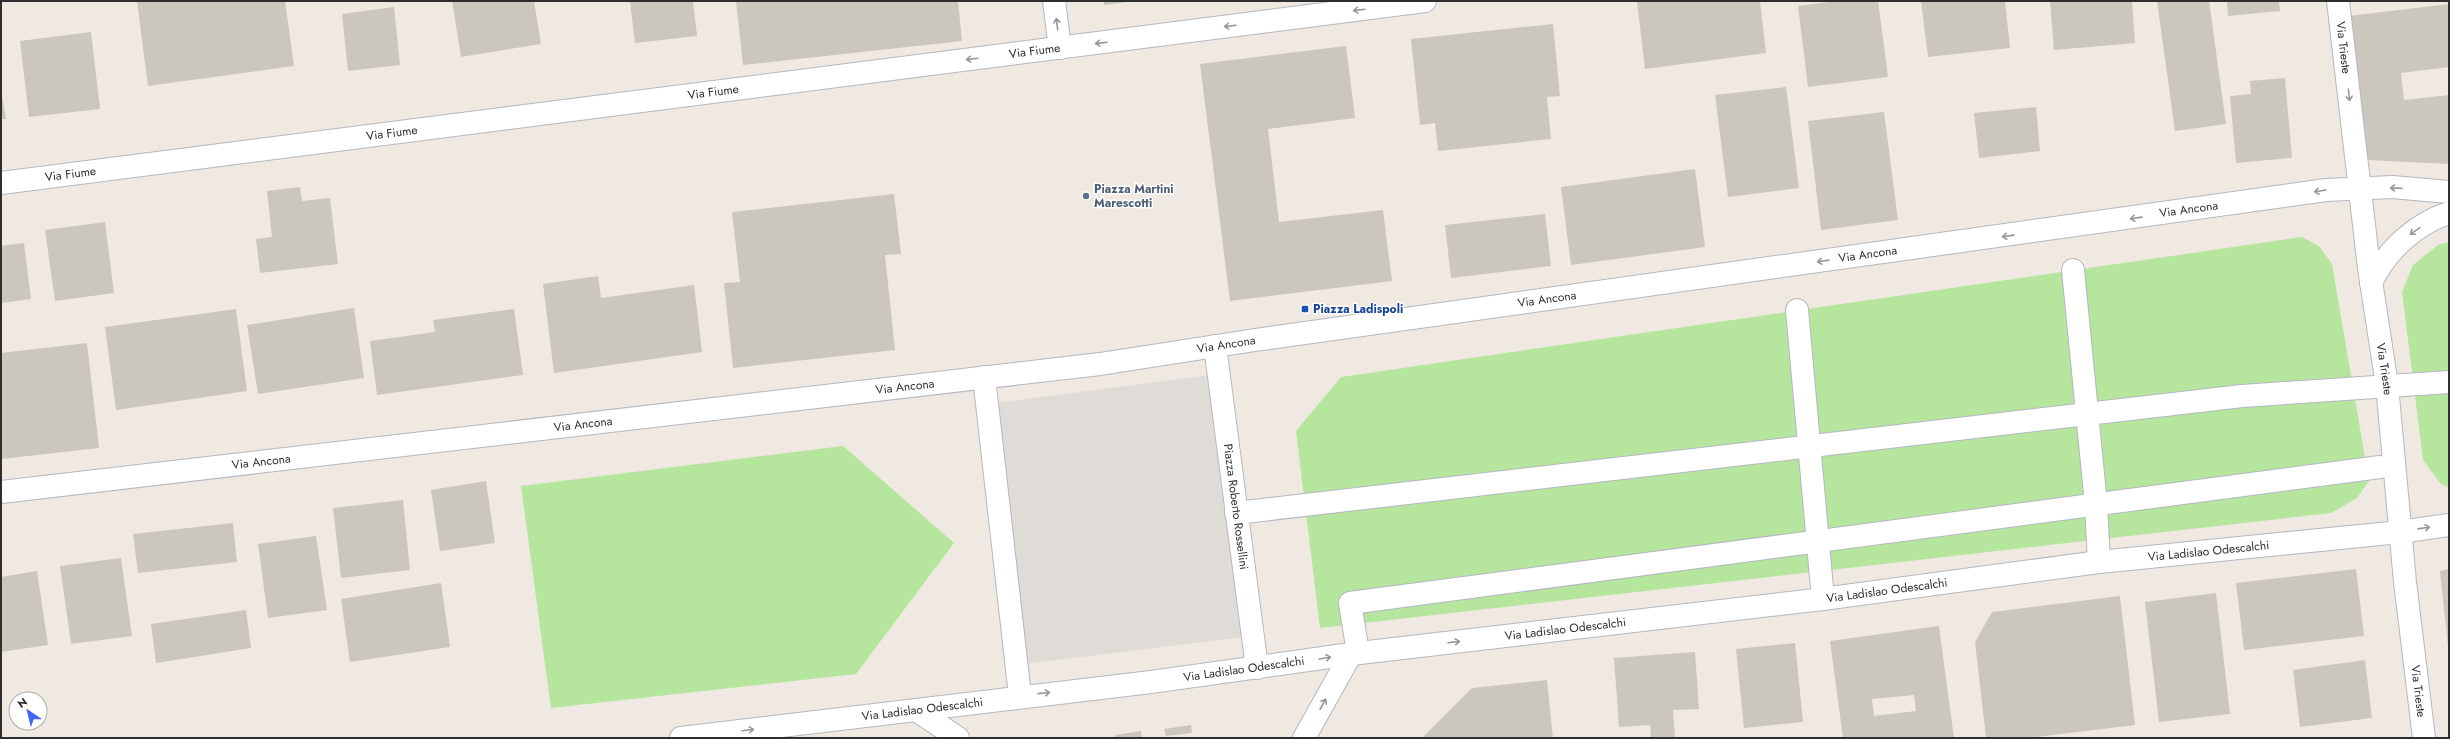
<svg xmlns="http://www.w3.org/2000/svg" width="2450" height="739" font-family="Jost,sans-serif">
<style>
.green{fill:#b6e59e}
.plaza{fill:#dfdcd8}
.building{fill:#cbc7bf;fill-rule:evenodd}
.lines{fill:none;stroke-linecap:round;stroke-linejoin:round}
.street-casing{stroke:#b4b7c1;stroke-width:24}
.secondary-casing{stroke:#b4b7c1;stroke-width:24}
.street{stroke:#fff;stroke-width:22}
.secondary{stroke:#fff;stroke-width:22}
.oneway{stroke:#969696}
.service-dot{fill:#5c6f8a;stroke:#fff;stroke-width:1.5}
.transit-dot{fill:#1a4fb4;stroke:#fff;stroke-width:1.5}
.labels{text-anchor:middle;stroke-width:3;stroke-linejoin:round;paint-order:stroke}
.street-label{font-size:12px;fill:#2e2e2e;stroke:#fff}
.service-label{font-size:12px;font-weight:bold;fill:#4e5e75;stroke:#fff;text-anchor:start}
.transit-label{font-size:12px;font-weight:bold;fill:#164399;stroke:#fff;text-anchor:start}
</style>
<rect width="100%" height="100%" fill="#efe9e1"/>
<g class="green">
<path d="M2302 237 2319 246 2332 264 2369 481 2357 498 2331 513 1320 628 1296 431 1341 377Z"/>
<path d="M2449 242V488L2441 484 2423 460 2402 292 2413 265 2438 245Z"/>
<path d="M843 446 954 543 856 674 551 708 521 486Z"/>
</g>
<path class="plaza" d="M1218 374 1252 636 1016 665 987 404Z"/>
<g class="building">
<path d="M137 1H285L294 66 148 86Z"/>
<path d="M452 1H534L541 44 461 57Z"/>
<path d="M630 1H693L697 36 635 43Z"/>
<path d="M736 1H958L962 41 743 65Z"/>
<path d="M1104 1H1127V2L1104 5Z"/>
<path d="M1637 1H1760L1766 53 1645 69Z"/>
<path d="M1837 1H1878L1888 77 1808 87 1798 6Z"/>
<path d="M1921 1H2005L2010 48 1928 57Z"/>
<path d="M2050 1H2132L2135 43 2054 50Z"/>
<path d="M2157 1H2209L2226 124 2175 131Z"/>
<path d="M2227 1H2279L2280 11 2228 16Z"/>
<path d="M2449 4V67L2401 73 2404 100 2449 95V164L2367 160 2349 16Z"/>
<path d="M394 7 400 65 348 71 342 14Z"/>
<path d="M1553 24 1560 96 1547 97 1551 139 1438 151 1435 123 1420 125 1411 39Z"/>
<path d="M91 32 100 109 29 117 20 41Z"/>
<path d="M1346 46 1355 118 1268 129 1279 222 1383 210 1392 281 1230 301 1200 64Z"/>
<path d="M2285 78 2292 158 2236 163 2230 96 2251 94 2250 81Z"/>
<path d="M1786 87 1799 188 1728 197 1715 95Z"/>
<path d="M1 90 6 119H1Z"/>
<path d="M2036 107 2040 151 1979 158 1974 113Z"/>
<path d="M1884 112 1898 220 1821 230 1808 121Z"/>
<path d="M1695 169 1705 247 1571 265 1561 187Z"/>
<path d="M300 187 302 201 330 198 338 264 260 273 256 239 272 237 267 191Z"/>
<path d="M894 194 901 254 885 255 895 350 733 368 724 283 740 282 732 212Z"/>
<path d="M1545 214 1551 266 1451 278 1445 225Z"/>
<path d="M105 222 114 293 55 301 45 230Z"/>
<path d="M24 243 31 299 1 303V246Z"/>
<path d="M598 276 601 298 694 285 702 352 554 373 543 284Z"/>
<path d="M354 308 364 378 258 394 247 325Z"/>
<path d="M236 309 247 391 116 410 105 327Z"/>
<path d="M514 309 523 375 377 395 370 341 435 332 433 320Z"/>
<path d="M87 343 99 448 1 459V353Z"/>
<path d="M486 481 495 543 440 551 431 490Z"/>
<path d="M403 500 410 570 341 578 333 508Z"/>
<path d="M233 523 237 562 138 573 133 534Z"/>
<path d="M316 536 327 610 268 618 258 544Z"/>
<path d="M121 558 132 636 71 644 60 566Z"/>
<path d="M2356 569 2364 636 2244 650 2236 583Z"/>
<path d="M2449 569V646H2448L2440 571Z"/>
<path d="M37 571 48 645 1 652V577Z"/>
<path d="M441 583 450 647 350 662 341 599Z"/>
<path d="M2216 593 2230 714 2159 722 2145 602Z"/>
<path d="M2120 596 2135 725 2027 738H1986L1975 642 1992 612Z"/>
<path d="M246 610 251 648 156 663 151 624Z"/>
<path d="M1939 626 1954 738H1843L1830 641ZM1914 695 1916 711 1874 716 1872 699Z"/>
<path d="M1795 643 1803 722 1744 728 1736 649Z"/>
<path d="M1695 652 1699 709 1673 710 1675 738H1651L1650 725 1619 727 1614 658Z"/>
<path d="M2365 660 2372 718 2300 727 2293 670Z"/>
<path d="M1547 680 1553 738H1422L1472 688Z"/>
<path d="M1191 725 1192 733 1166 736 1164 729Z"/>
<path d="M1141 731 1142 738H1115V735Z"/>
</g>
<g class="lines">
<g class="street-casing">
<g id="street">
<path d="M1054 1 1060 48"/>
<path id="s1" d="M2338 1 2369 268 2387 385 2405 582 2424 738"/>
<path id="s2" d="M1 183 1425 1"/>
<path d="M2073 270 2096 504 2099 562"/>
<path d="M1797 310 1823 599"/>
<path id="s3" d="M1215 346 1257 668"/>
<path d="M984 377 1020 696"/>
<path d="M1236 513 2242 396 2449 382"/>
<path d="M1358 653 1350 603 2380 467"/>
<path d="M916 710 958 738"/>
<path d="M1304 738 1351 654"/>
</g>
</g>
<g class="secondary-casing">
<g id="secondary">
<path d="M2371 283C2386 251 2415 224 2449 213"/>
<path id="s4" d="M1 492 1100 364 1255 340 2326 190 2392 187 2449 192"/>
<path id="s5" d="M681 738 1151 682 1351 654 1823 599 2099 562 2400 532 2449 525"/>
</g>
</g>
<use href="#street" class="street"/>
<use href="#secondary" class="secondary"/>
</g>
<defs><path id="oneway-shaft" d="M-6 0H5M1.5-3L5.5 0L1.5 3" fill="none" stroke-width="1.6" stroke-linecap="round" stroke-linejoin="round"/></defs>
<g class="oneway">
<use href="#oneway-shaft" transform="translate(1359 10) rotate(173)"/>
<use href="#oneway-shaft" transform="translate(1057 24) rotate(-97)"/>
<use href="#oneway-shaft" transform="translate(1230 26) rotate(173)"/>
<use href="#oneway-shaft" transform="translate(1101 43) rotate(173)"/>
<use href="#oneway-shaft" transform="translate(972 59) rotate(173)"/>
<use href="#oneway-shaft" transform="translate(2349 95) rotate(84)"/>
<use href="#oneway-shaft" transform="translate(2396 188) rotate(-178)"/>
<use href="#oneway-shaft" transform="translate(2320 191) rotate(171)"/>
<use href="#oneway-shaft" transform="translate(2136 218) rotate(172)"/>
<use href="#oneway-shaft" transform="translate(2415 231) rotate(145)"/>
<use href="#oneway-shaft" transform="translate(2008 236) rotate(172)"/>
<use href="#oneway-shaft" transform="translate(1823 261) rotate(172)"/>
<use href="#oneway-shaft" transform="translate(2424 528) rotate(-8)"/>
<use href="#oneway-shaft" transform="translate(1454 642) rotate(-7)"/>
<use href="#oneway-shaft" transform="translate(1325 658) rotate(-9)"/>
<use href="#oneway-shaft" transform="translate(1044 693) rotate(-6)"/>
<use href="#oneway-shaft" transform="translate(1323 704) rotate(-61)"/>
<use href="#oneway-shaft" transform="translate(748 730) rotate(-7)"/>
</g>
<circle class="service-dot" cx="1086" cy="196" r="4"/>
<rect class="transit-dot" x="1301" y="305" width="8" height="8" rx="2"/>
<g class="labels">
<g class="street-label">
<text dy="4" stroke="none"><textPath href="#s1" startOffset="47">Via Trieste</textPath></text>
<text dy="4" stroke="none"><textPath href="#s2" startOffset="1042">Via Fiume</textPath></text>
<text dy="4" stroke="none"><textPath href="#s2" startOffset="718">Via Fiume</textPath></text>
<text dy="4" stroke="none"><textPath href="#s2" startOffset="394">Via Fiume</textPath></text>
<text dy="4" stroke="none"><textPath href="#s2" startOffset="70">Via Fiume</textPath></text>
<text dy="4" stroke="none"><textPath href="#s4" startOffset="2206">Via Ancona</textPath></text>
<text dy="4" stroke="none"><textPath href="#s4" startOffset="1882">Via Ancona</textPath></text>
<text dy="4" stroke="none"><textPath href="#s4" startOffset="1558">Via Ancona</textPath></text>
<text dy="4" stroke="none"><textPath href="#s4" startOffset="1234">Via Ancona</textPath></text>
<text dy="4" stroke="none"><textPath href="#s1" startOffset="371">Via Trieste</textPath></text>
<text dy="4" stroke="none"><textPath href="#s4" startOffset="910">Via Ancona</textPath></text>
<text dy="4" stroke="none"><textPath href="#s4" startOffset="586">Via Ancona</textPath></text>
<text dy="4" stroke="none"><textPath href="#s4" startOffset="262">Via Ancona</textPath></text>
<text dy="4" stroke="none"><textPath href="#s3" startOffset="162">Piazza Roberto Rossellini</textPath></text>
<text dy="4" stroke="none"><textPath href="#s5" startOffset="1539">Via Ladislao Odescalchi</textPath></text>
<text dy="4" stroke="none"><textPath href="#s5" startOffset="1215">Via Ladislao Odescalchi</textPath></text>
<text dy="4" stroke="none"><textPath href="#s5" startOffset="891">Via Ladislao Odescalchi</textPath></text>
<text dy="4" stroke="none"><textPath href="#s5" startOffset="567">Via Ladislao Odescalchi</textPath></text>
<text dy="4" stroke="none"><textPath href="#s1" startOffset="695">Via Trieste</textPath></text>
<text dy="4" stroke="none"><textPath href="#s5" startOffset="243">Via Ladislao Odescalchi</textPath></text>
</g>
<g class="service-label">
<text x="1094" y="193">Piazza Martini<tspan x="1094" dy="14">Marescotti</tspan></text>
</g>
<g class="transit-label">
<text x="1313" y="313">Piazza Ladispoli</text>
</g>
</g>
<rect width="2450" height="739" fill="none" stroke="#2e2e2e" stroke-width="4"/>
<g transform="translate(28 711) rotate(325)"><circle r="19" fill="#ffffff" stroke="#ababab"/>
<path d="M0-3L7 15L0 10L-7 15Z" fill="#4264fb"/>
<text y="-6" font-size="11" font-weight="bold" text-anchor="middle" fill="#2e2e2e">N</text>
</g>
</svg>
